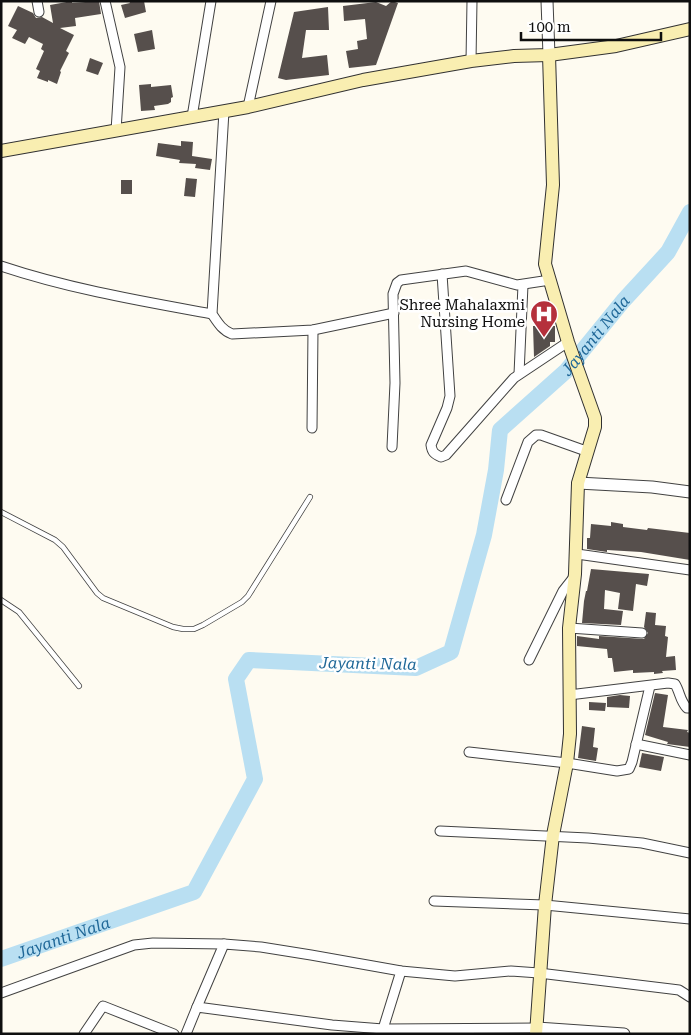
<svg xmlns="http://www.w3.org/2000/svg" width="691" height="1035" font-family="'Roboto Serif',serif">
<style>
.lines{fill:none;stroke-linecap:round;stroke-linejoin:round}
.river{stroke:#b9dff2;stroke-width:16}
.building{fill:#564f4c}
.service-casing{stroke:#424242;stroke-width:6}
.minor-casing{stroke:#424242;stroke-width:11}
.tertiary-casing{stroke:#424242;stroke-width:13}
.secondary-casing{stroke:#313131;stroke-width:14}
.service{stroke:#fff;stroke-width:4.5}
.minor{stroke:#fff;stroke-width:9}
.tertiary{stroke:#fff;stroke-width:11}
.secondary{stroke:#f9eeb1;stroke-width:12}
.labels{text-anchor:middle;stroke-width:5;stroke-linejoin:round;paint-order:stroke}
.poi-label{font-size:15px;fill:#0f0f0f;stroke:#fff;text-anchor:end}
.water-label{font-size:16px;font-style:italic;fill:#206898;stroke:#fff}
</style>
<rect width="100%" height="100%" fill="#fefbf1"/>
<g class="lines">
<path class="river" id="s1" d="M1 959 194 892 255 779 236 679 249 660 416 668 451 652 484 535 496 470 500 430 566 371 623 301 668 252 690 212"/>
</g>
<g class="building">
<path d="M72 1V3L99 1 101 14 75 18 76 26 60 28 74 35 66 51 69 53 60 71 61 72 57 84 48 80V82L37 78 40 71 36 69 44 51 41 49 43 44 29 37 25 44 12 38 17 30 8 26 18 6 33 13 36 18 42 17 53 23 50 5Z"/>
<path d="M129 1H144L146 12 125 18 121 5 130 3Z"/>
<path d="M392 1 398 3 376 65 349 68 346 51 358 49 357 41 367 39 365 19 344 21 343 6 376 2 386 6Z"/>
<path d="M328 7 329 30H306L302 58 327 55 329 75 286 80 278 78 294 12Z"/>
<path d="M152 30 155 49 138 52 134 34Z"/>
<path d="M90 58 103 63 98 75 86 71Z"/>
<path d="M151 84V87L171 85 173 97 171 98V102L168 104 154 106 155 110 141 111 139 85Z"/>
<path d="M181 141 193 142 192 156 212 159 210 170 195 168 196 164 179 163 180 160 156 156 158 143 181 146Z"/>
<path d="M186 178 197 179 195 197 184 196Z"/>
<rect x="121" y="180" width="11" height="14"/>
<path d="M533 326H555V342H550V346L534 357Z"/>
<path d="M611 522 623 524V527L647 530 648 528 690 533V560L641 552 607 550V552L587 549V538H590L591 524 611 526Z"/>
<path d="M591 569 649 574 647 586 636 584 633 611 618 609 620 593 605 590 604 609 623 611 621 625 582 623 584 601 586 591H587Z"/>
<path d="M646 612 656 613 655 625 666 626 665 636 668 637 666 657 675 656 676 670 662 671 663 673 654 674V672L633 673V670L614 672 612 658H608L607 649 577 646V636L599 639V636L644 639 648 633 644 627Z"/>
<path d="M655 693 668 695 663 727 688 730 687 732 690 733V747L667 744 668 742 645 735Z"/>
<path d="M620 695 630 696 629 708 607 707V697Z"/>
<path d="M589 702 606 703 605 711 589 710Z"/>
<path d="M582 726 595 728 593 747 598 748 596 761 578 758Z"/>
<path d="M642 753 664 757 661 771 639 767Z"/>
</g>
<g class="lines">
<g class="service-casing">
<g id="service">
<path d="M1 512 55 540 63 547 97 593 103 598 173 627 183 629H194L203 625 242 602 248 596 310 497"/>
<path d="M1 600 19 612 79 686"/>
</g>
</g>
<g class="minor-casing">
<g id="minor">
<path d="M37 1 39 12"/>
<path d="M105 1 120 67 116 131"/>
<path d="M471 61 472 1"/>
<path d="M248 107 271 1"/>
<path d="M224 111 212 314C218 323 222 330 232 334L313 330 394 313"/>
<path d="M192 117 211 1"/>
<path d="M1 266C70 289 141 301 212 314"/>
<path d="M442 274 450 396 447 408 431 445C432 452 434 454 441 457L446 455 514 378 568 342"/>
<path d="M519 374 523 285"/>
<path d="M312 428 313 330"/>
<path d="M392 447 395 383 393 294 397 283 401 280 466 271 517 285 550 280"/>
<path d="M506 500 528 442 536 435H541L586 451"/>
<path d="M577 554 690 570"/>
<path d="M569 628 642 633"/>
<path d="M529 660 563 591 574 577"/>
<path d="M569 695 668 683 675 684C680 692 680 701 687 708H690"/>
<path d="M636 744 690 755"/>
<path d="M469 752 567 763 617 771 629 769 632 762 650 686"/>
<path d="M440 831 588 838 642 843 690 853"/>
<path d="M434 901 545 905 690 919"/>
<path d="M1 993 134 945 153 943 224 944"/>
<path d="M197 1007 224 944 261 947 311 955 401 971 455 976 511 971 539 973 671 989 679 990 690 997"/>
<path d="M383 1029 401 971"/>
<path d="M84 1034 103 1006 174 1034"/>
<path d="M186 1034 197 1007 332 1025 383 1029 537 1028"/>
</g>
</g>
<g class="tertiary-casing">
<g id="tertiary">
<path d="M547 1 549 55"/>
<path d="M578 483 652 487 690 492"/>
<path d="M537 1028 624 1034"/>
</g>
</g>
<g class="secondary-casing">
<g id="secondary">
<path d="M1 151 248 107 363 80 471 61 514 56 549 55 616 46 690 29"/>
<path d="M536 1034 545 905 553 835 567 763 570 734 569 628 575 574 578 483 595 427V418L568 342 545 264 553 185 549 55"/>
</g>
</g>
<use href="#service" class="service"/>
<use href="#minor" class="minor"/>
<use href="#tertiary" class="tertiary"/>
<use href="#secondary" class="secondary"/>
</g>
<defs>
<g id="hospital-pin" transform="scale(1.4375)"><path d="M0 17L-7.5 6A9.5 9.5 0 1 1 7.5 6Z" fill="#b5303c" stroke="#fff"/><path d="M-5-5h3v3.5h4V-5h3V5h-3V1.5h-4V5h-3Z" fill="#fff"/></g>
</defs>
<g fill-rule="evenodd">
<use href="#hospital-pin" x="544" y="314"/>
</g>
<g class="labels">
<g class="poi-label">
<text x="525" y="310">Shree Mahalaxmi<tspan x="525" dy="17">Nursing Home</tspan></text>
</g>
<g class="water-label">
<text dy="6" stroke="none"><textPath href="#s1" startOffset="1026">Jayanti Nala</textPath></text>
<text transform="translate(368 663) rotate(1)" y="6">Jayanti Nala</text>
<text dy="6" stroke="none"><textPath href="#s1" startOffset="66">Jayanti Nala</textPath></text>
</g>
</g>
<rect width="691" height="1035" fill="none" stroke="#0f0f0f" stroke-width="5"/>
<path d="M521 32v8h140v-8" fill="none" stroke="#0f0f0f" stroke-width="2.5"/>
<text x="528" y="32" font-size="15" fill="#0f0f0f" stroke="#ffffff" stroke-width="4" paint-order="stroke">100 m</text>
</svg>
